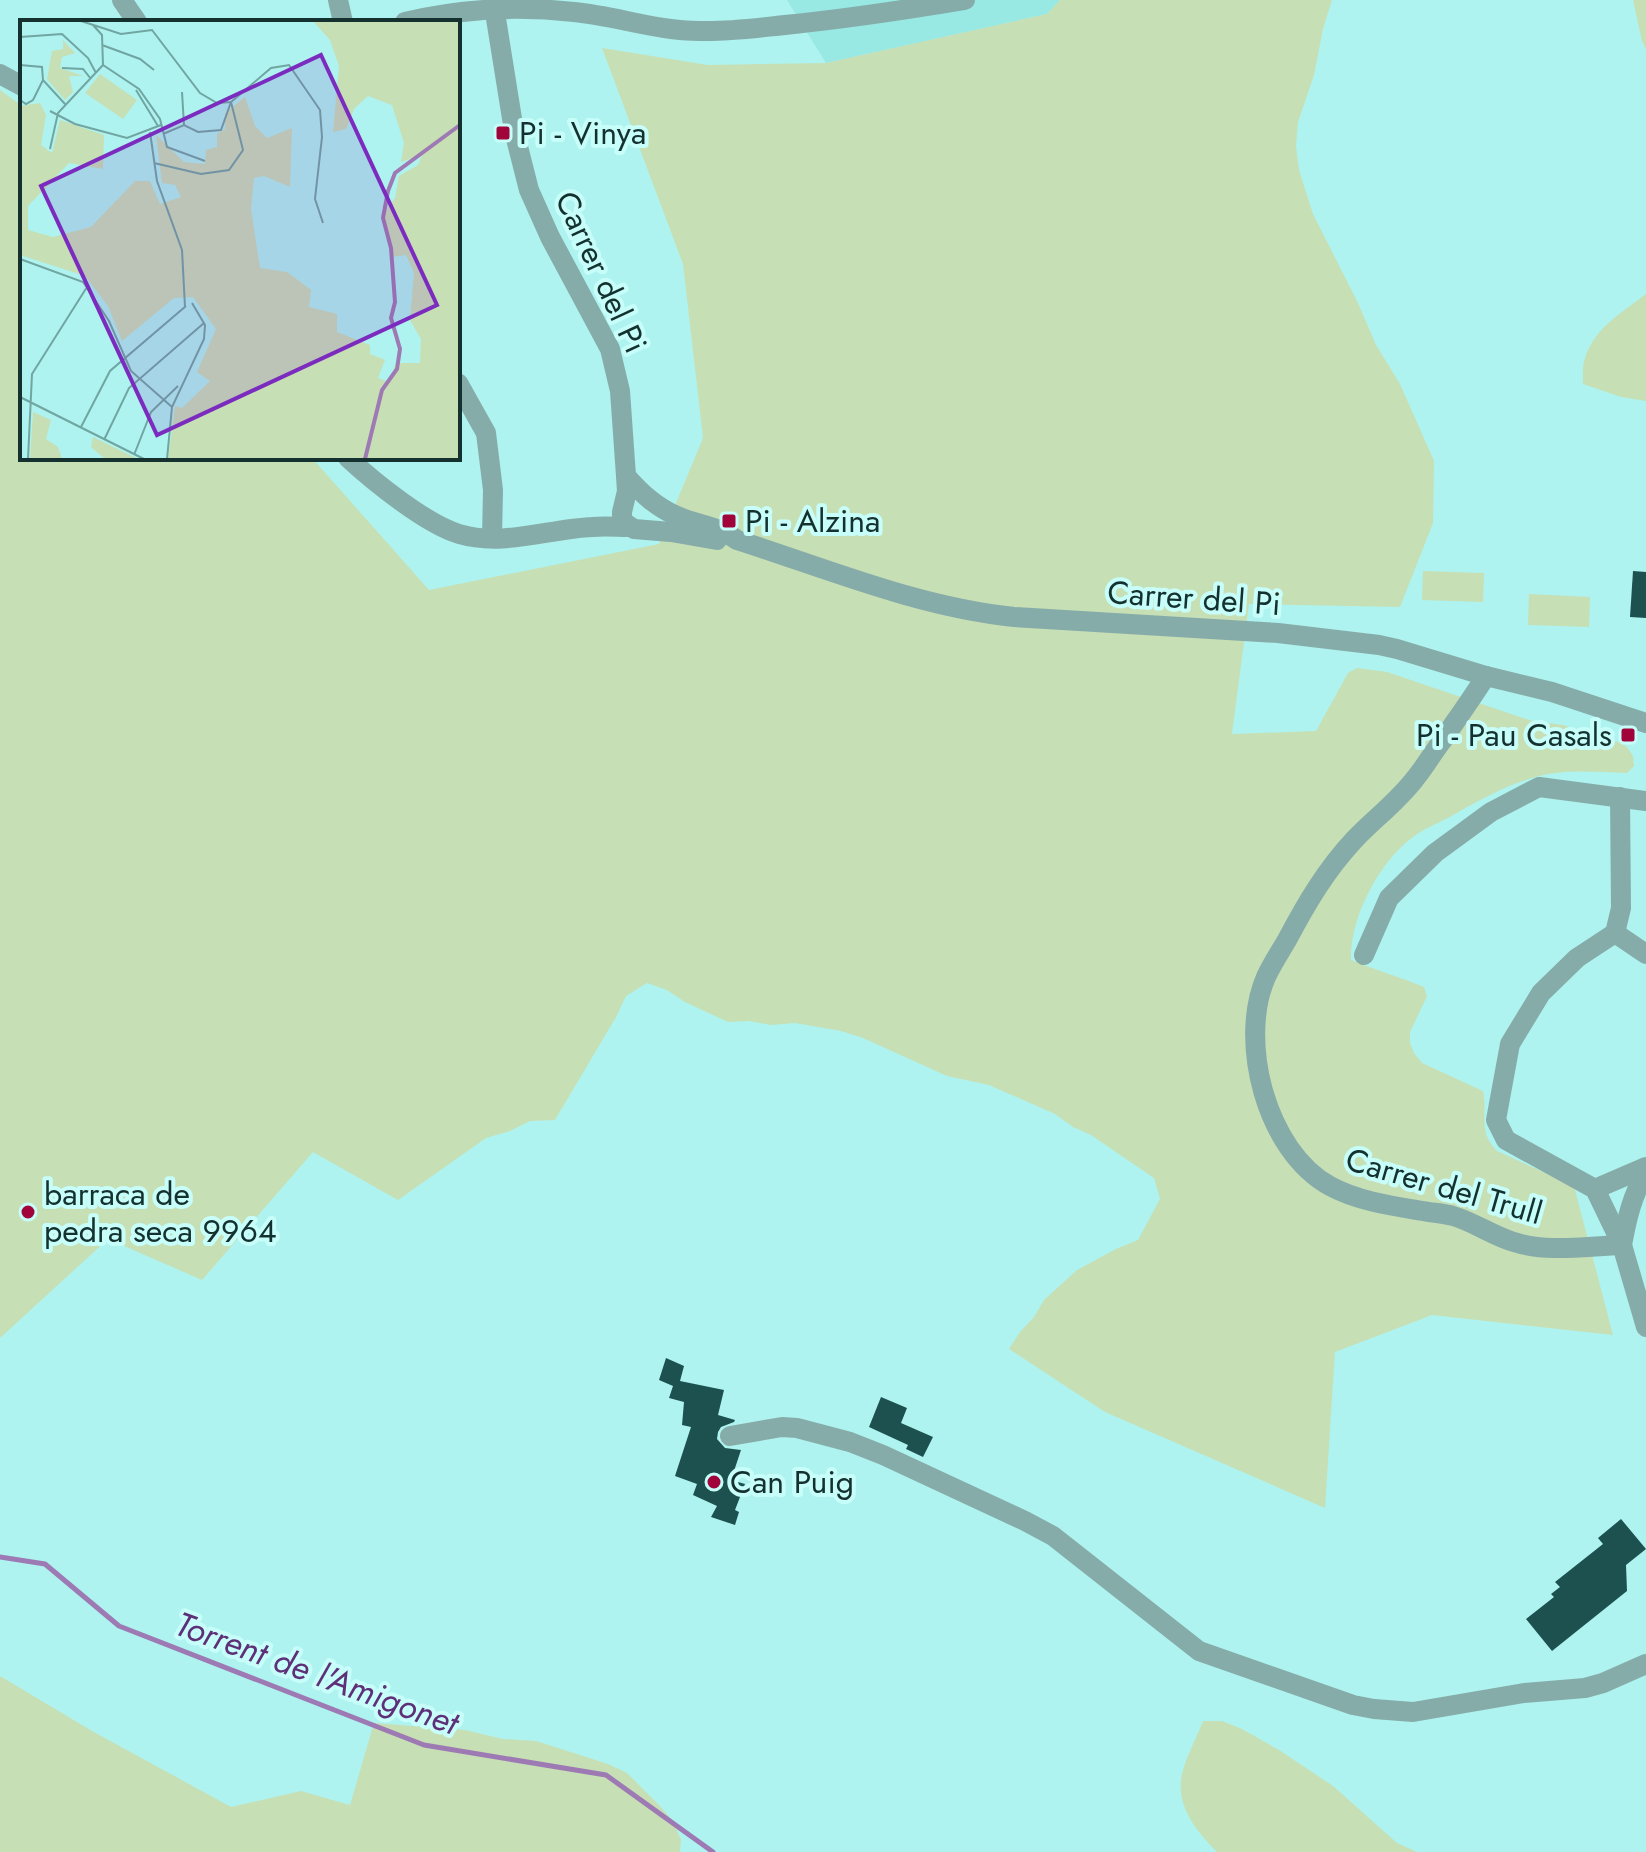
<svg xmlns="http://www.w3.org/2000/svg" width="1646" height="1852" font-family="Jost,sans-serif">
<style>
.built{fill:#98e8e4}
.green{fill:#c7dfb5}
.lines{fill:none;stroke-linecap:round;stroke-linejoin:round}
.stream{stroke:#9d7ab3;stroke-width:5}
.building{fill:#1c514f}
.street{stroke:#86acaa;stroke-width:20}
.poi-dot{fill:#a1033b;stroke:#c7fefa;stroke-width:3}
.labels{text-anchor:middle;stroke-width:8;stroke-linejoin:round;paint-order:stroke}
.poi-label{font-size:32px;fill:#14312f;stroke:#c7fefa;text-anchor:start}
.street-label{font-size:32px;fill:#14312f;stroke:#c7fefa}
.water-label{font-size:34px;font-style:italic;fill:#5e3078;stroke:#c7fefa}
.inset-river{fill:none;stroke:#9d7ab3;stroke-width:4}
.inset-road{fill:none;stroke:#70a5a2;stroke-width:2}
.view{fill:#7b2cbf;fill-opacity:0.15;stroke:#7b2cbf;stroke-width:4}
.inset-edge{fill:none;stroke:#14312f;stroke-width:4}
</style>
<rect width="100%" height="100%" fill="#aef3ef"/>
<path class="built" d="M787 0H1060L1047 14 826 63Z"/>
<g class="green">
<path d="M1060 0H1332L1323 29 1314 75 1298 122 1296 146 1299 170 1313 214 1358 303 1376 345 1400 384 1434 461 1433 523 1400 607 1249 604 1232 734 1316 731 1348 673 1357 668 1387 672 1532 721 1563 725 1618 742 1626 746 1633 756 1634 766 1627 773C1595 772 1561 768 1529 779 1506 786 1483 798 1462 810 1446 820 1428 826 1413 837 1379 862 1350 917 1351 960 1375 970 1400 977 1424 987L1427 996 1410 1032V1043L1414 1053 1422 1063 1483 1091C1488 1114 1477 1131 1497 1151L1574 1186 1613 1335 1432 1315 1335 1352 1325 1508 1105 1412 1009 1349 1020 1332 1034 1317 1044 1300 1077 1270 1116 1249 1138 1240 1160 1199 1154 1178 1091 1135 1073 1127 1055 1114 989 1085 947 1076 863 1038 841 1031 795 1023 771 1025 749 1021 728 1022 685 1002 667 990 647 983 626 996 616 1017 555 1120 530 1121 510 1131 486 1138 398 1200 313 1152 202 1280 108 1239 0 1338V90L22 106V458H312L429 590 659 544 703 438 683 264 602 48 708 65 826 63 1047 14Z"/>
<path d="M1633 0H1646V49L1642 41Z"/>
<path d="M1646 294V401L1621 397 1583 384C1583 376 1582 366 1585 358 1594 328 1623 312 1646 294Z"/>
<path d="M1423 571 1484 573 1483 602 1422 600Z"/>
<path d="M1529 594 1590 597 1589 627 1528 625Z"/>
<path d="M0 1676 92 1731 231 1807 301 1791 350 1805 374 1723 465 1730 503 1739 536 1741 608 1764 627 1773 659 1805 673 1821 681 1840 680 1852H0Z"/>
<path d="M1203 1721H1222L1242 1729 1279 1750 1333 1786 1397 1843 1417 1852H1217C1198 1833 1178 1809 1181 1781 1182 1765 1197 1737 1203 1721Z"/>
</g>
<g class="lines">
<path class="stream" d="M0 1557 45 1564 119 1626 424 1745 606 1775 713 1852"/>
</g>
<g class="building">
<path d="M1633 571 1646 572V618L1630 617Z"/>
<path d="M666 1358 684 1366 680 1381 724 1390 718 1415 735 1420 734 1422 721 1427 718 1432 717 1439 725 1448 741 1450 731 1480 745 1484 735 1510 739 1512 735 1525 711 1517 717 1506 693 1495 697 1484 675 1476 691 1427 682 1425 684 1402 669 1398 673 1386 659 1380Z"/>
<path d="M881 1397 907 1408 901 1423 933 1437 923 1457 906 1449 908 1445 869 1427Z"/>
<path d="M1621 1519 1646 1549 1626 1565 1627 1591 1552 1651 1526 1619 1554 1597 1551 1594 1560 1587 1555 1582 1603 1544 1598 1538Z"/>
</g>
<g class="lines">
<g class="street">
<path d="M122 0 137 22"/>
<path d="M338 0 343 22"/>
<path d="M493 0 514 131 529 190 550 237 610 349 620 391 626 476 627 491 622 512V518L625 523 634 529 671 532 717 540"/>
<path d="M405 22C459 9 519 6 574 12 616 16 657 31 700 31 728 32 757 28 785 25 845 19 905 10 965 0"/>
<path d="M0 74 22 86"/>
<path d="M458 383 486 433 493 490 492 538"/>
<path d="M348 458C374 482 426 524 459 534 503 547 548 529 592 527 605 526 617 527 629 527"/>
<path d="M626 476C641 493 656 507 677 516 697 525 719 526 737 540 828 569 918 607 1014 617L1278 633 1379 645 1397 649 1486 676 1552 692 1646 723"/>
<path d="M1486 676C1472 698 1457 719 1442 741 1432 754 1424 768 1414 780 1396 803 1374 819 1354 840 1326 870 1306 904 1287 940 1280 952 1272 964 1266 977 1238 1041 1266 1151 1330 1186 1357 1201 1393 1206 1423 1211 1433 1213 1443 1213 1453 1216 1474 1222 1493 1236 1514 1242 1548 1253 1587 1246 1622 1245"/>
<path d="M1620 797 1621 908 1615 933 1577 958 1541 993 1510 1044 1496 1120 1506 1140 1595 1189 1622 1245 1646 1327"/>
<path d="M1615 933 1646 954"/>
<path d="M1364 955 1389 898 1435 853 1491 812 1539 787 1646 801"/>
<path d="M1595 1189 1646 1167"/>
<path d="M1622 1245C1627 1218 1632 1196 1646 1172"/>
<path d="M730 1436 782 1427 797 1428 850 1442 883 1455 1025 1521 1053 1536 1199 1651 1353 1705 1374 1709 1413 1712 1524 1693 1585 1688 1603 1683 1646 1664"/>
</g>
</g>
<g class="poi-dot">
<rect x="495" y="125" width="16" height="16" rx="4"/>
<rect x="721" y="513" width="16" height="16" rx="4"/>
<rect x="1620" y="727" width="16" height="16" rx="4"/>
<circle cx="28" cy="1212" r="8"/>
<circle cx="714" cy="1482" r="8"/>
</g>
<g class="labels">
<g class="poi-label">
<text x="519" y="144">Pi - Vinya</text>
<text x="745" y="532">Pi - Alzina</text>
<text x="1612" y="746" text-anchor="end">Pi - Pau Casals</text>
<text x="44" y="1205">barraca de<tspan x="44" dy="37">pedra seca 9964</tspan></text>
<text x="730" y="1493">Can Puig</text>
</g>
<g class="street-label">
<text transform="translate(601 272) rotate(65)" y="11">Carrer del Pi</text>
<text transform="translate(1194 598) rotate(4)" y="11">Carrer del Pi</text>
<text transform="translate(1444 1186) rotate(16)" y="11">Carrer del Trull</text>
</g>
<g class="water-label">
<text transform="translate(317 1673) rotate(20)" y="12">Torrent de l'Amigonet</text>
</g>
</g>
<g transform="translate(20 20)">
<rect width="440" height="440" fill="#aef3ef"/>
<path d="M293 1H440V439H148L155 386 162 388 190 361 177 352 196 309 173 277 154 278 102 321 88 286 65 256 0 235V86L20 83 26 95 21 125 32 133 40 100 84 115 83 149 49 143 8 186V210L33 217 71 207 115 161H130L140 184 161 177 155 165 142 163 136 115 164 142 185 144 186 130 197 127V114L205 109V93L225 77 235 106 247 118 272 108 270 167 244 156 234 158 231 189 240 248 267 252 291 270 289 287 317 294V312L350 325V334L365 340 358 358 369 362 376 343H400L401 319 390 300 394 253 386 235 371 237 361 195 375 178 379 156 398 145 402 135 381 142 384 123 372 85 348 76 334 89 326 109 313 112 319 46 310 20ZM43 20 55 33 42 37 40 48 63 56H49L53 72 45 80 27 59 32 31 43 29ZM80 54 117 80 103 99 65 73ZM13 392 31 400 26 419 38 427 42 439H10ZM73 417 118 439H85L71 427Z" fill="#c7dfb5"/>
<path class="inset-river" d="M345 439 362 370 377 349 380 329 371 298 375 282 371 228 363 198 368 171 375 153 440 105"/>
<path class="inset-road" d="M61 1 101 14 132 10 180 73 197 83 211 82M73 5 82 15 83 45M0 17 42 14 68 38 76 53M82 25 120 39 134 50M0 45 22 47 23 60M83 45 119 69 140 99 147 127 185 141M42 48 63 49 71 59M116 70 138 106M162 72 164 105M0 80 6 84 13 80 23 60 45 84M30 91 55 104 107 118 141 105M130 112 137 161 162 230 165 287M143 114 164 105 178 112 201 110 211 82 251 48 269 45 300 90 302 117 295 179 303 203M30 129 38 93 83 45M134 143 181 154 209 150 223 130 211 82M0 239 63 262 89 301 111 351 152 387M0 377 124 439M61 407 90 351 166 286M84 420 109 368 184 303M114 435 131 392 158 366M8 439 12 354 67 267M147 439 152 387 184 319 185 305 172 283"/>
<path class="view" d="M301 35 417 285 137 415 21 166Z"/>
<rect width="440" height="440" class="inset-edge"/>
</g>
</svg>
